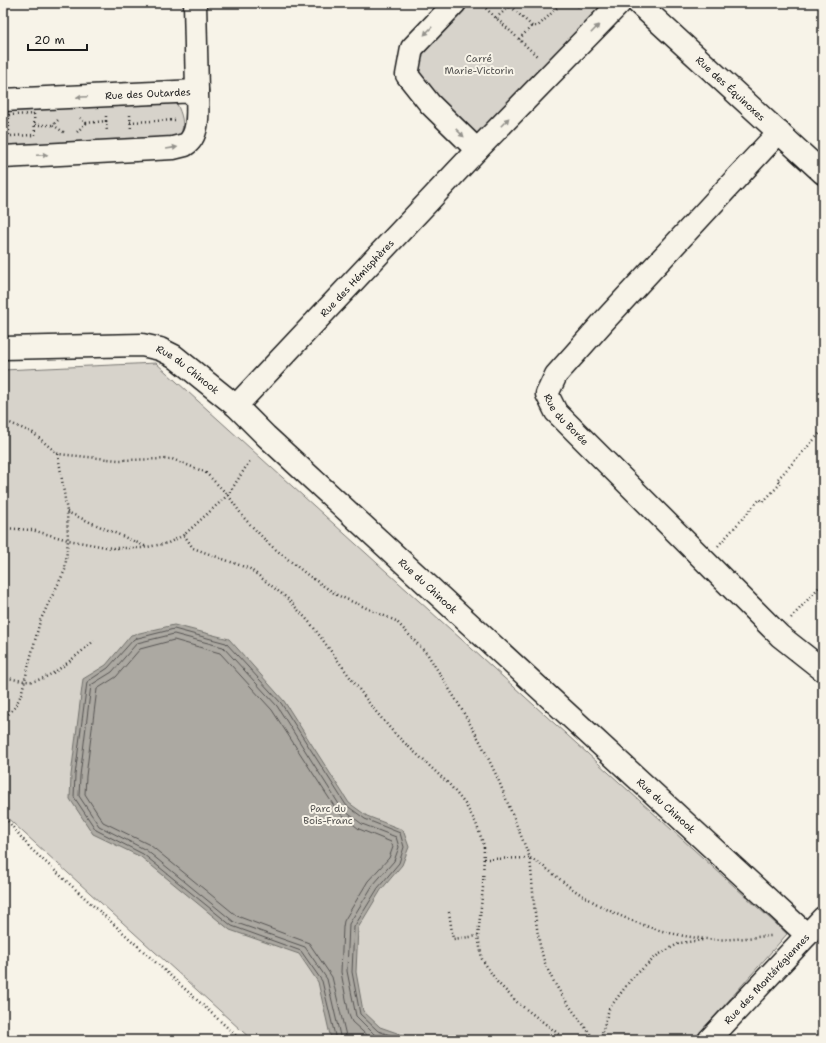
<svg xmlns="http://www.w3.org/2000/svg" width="826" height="1043" font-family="'Shantell Sans',sans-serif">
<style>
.green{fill:#d7d3cb;stroke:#7a7874}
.water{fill:#aca9a2;stroke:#72716c}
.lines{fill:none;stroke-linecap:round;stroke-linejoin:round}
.shore{stroke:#565452;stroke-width:1}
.minor-casing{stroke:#1c1c1c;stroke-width:25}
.path{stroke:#1c1c1c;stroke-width:2.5;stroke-dasharray:1 3;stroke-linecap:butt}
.minor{stroke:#f7f3e8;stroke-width:22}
.oneway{fill:#94928c}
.labels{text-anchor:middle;stroke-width:4;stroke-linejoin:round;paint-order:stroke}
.park-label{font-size:10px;fill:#545351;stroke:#f7f3e8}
.street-label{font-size:10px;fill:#1c1c1c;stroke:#f7f3e8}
</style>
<rect width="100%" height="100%" fill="#f7f3e8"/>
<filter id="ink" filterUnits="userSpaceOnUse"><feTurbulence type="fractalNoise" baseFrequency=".025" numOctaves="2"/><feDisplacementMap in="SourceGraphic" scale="8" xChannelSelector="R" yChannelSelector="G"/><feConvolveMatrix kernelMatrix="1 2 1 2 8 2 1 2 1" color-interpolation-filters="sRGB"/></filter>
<g filter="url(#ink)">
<g class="green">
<path d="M455 3H620L477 150 407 75Z"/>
<path d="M170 102 177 104C181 113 186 125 180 135L170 138 3 149V112Z"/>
<path d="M156 363 787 934 694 1040H252L3 814V370Z"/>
</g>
<path class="water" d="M174 625 229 639 284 701 349 803 367 816 403 830 409 847 402 865 381 890 358 928 356 972 363 1011 380 1027 417 1040H333L330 1035 318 982 299 954 230 930 141 857 93 834 70 799 71 775 83 679 106 665 131 635Z"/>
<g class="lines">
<g class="shore">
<path d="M336 1040 322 981 301 951 232 926 143 854 96 830 74 797 75 775 87 682 108 668 134 639 174 629 226 643 281 703 346 805 365 819 400 833 404 847 399 863 378 888 354 927 352 972 360 1014 378 1031 404 1040"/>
<path d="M341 1040 327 979 305 947 234 922 146 850 99 826 79 796 80 776 91 685 112 672 137 643 174 634 223 647 277 706 342 809 362 824 396 837 399 847 394 861 373 885 349 924 347 971 356 1016 375 1035 389 1040"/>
<path d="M347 1040 332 977 309 943 237 916 150 845 103 822 85 794 86 776 97 689 116 677 140 649 174 640 220 653 272 710 338 812 359 829 391 842 393 847 389 858 368 881 344 921 343 927 341 972 349 1015 352 1022 372 1040"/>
</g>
<g class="minor-casing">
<g id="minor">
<path d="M195 3 197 91"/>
<path d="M455 3 412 48 407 75 430 104 477 150"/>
<path id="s1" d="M638 3 823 173"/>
<path id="s2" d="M3 100 197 91C197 106 201 136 185 145 181 146 177 147 173 148L3 157"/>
<path id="s3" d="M779 132 605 320 556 375 547 394 556 412 780 636 823 670"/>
<path id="s4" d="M3 348 142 345 160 349 174 356 236 406 266 436 807 935"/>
<path id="s5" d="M236 406 477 150 620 3"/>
<path id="s6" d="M709 1040 823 918"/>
</g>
</g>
<g class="path">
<path d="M480 3 538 57"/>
<path d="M509 3 510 6 532 26H538L558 7V3"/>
<path d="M575 3 584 11"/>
<path d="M496 18 510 6"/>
<path d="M519 39 532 26"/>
<path d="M34 114 35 135 9 136V115Z"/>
<path d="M130 115 131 130"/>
<path d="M106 121 107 132"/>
<path d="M130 122 176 120"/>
<path d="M86 123 106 121V115"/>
<path d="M35 125H53L60 118"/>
<path d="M53 125 65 133"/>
<path d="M3 126 9 125"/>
<path d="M77 132 86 123 80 118"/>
<path d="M3 420 33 433 58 454 118 460 172 459 205 472 228 495 244 518 270 545 309 576 337 595 396 621 428 655 458 703 481 743 498 779 530 858C549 868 563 884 582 895 620 919 662 935 707 939 728 941 750 937 771 936"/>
<path d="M67 512 147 547"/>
<path d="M3 528 32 530 68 540 111 548H142L168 543 184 535 228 495 251 459"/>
<path d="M184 535 193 548 250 569 287 598 311 624 372 707 395 734 449 784 465 804 476 823 484 846 483 887 478 936 482 959 497 982 518 1003 560 1035 563 1040"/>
<path d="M718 546 760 499 763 502 781 483 777 480 823 430"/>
<path d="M791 618 823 583"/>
<path d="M3 677C13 679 24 682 34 681 54 677 78 654 94 641"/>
<path d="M3 720 15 707 21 695 40 621 65 570 68 540 67 512 58 454"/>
<path d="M3 806 7 820 30 848 241 1040"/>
<path d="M484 859 530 858C533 888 535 936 545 963 556 991 577 1016 595 1040"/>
<path d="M449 912 453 939 478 936"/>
<path d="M600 1040 609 1009 632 978 658 955 680 943 704 940"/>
</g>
<use href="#minor" class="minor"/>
</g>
<defs><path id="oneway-solid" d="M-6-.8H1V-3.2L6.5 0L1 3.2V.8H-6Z"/></defs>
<g class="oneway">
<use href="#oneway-solid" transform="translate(595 29) rotate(-46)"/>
<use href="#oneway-solid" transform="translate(428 31) rotate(134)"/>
<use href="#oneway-solid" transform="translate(82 97) rotate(177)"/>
<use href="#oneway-solid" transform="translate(505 122) rotate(-46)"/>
<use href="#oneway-solid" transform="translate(460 133) rotate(44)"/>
<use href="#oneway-solid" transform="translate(172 148) rotate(-9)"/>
<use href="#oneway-solid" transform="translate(42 155) rotate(-3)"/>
</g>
</g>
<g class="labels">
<g class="park-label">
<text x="479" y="62">Carré<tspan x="479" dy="12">Marie-Victorin</tspan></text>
<text x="328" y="812">Parc du<tspan x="328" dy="12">Bois-Franc</tspan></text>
</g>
<g class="street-label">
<text dy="4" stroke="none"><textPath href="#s1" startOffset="126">Rue des Équinoxes</textPath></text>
<text dy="4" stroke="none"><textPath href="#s2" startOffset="145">Rue des Outardes</textPath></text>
<text dy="4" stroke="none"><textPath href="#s5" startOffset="176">Rue des Hémisphères</textPath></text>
<text dy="4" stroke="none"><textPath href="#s4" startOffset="192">Rue du Chinook</textPath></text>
<text dy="4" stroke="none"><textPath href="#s3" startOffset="383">Rue du Borée</textPath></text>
<text dy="4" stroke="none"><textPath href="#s4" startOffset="516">Rue du Chinook</textPath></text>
<text dy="4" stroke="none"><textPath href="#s4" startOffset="840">Rue du Chinook</textPath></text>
<text dy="4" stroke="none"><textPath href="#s6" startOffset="84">Rue des Montérégiennes</textPath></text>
</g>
</g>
<rect width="826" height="1043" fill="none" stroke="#f7f3e8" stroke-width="16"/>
<rect x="8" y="8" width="810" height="1027" fill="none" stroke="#1c1c1c" stroke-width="1.5" filter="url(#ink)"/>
<path d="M28 44v6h59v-6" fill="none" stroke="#1c1c1c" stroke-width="2"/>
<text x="34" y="44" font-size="12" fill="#1c1c1c" stroke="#f7f3e8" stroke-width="3" paint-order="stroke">20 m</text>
</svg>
